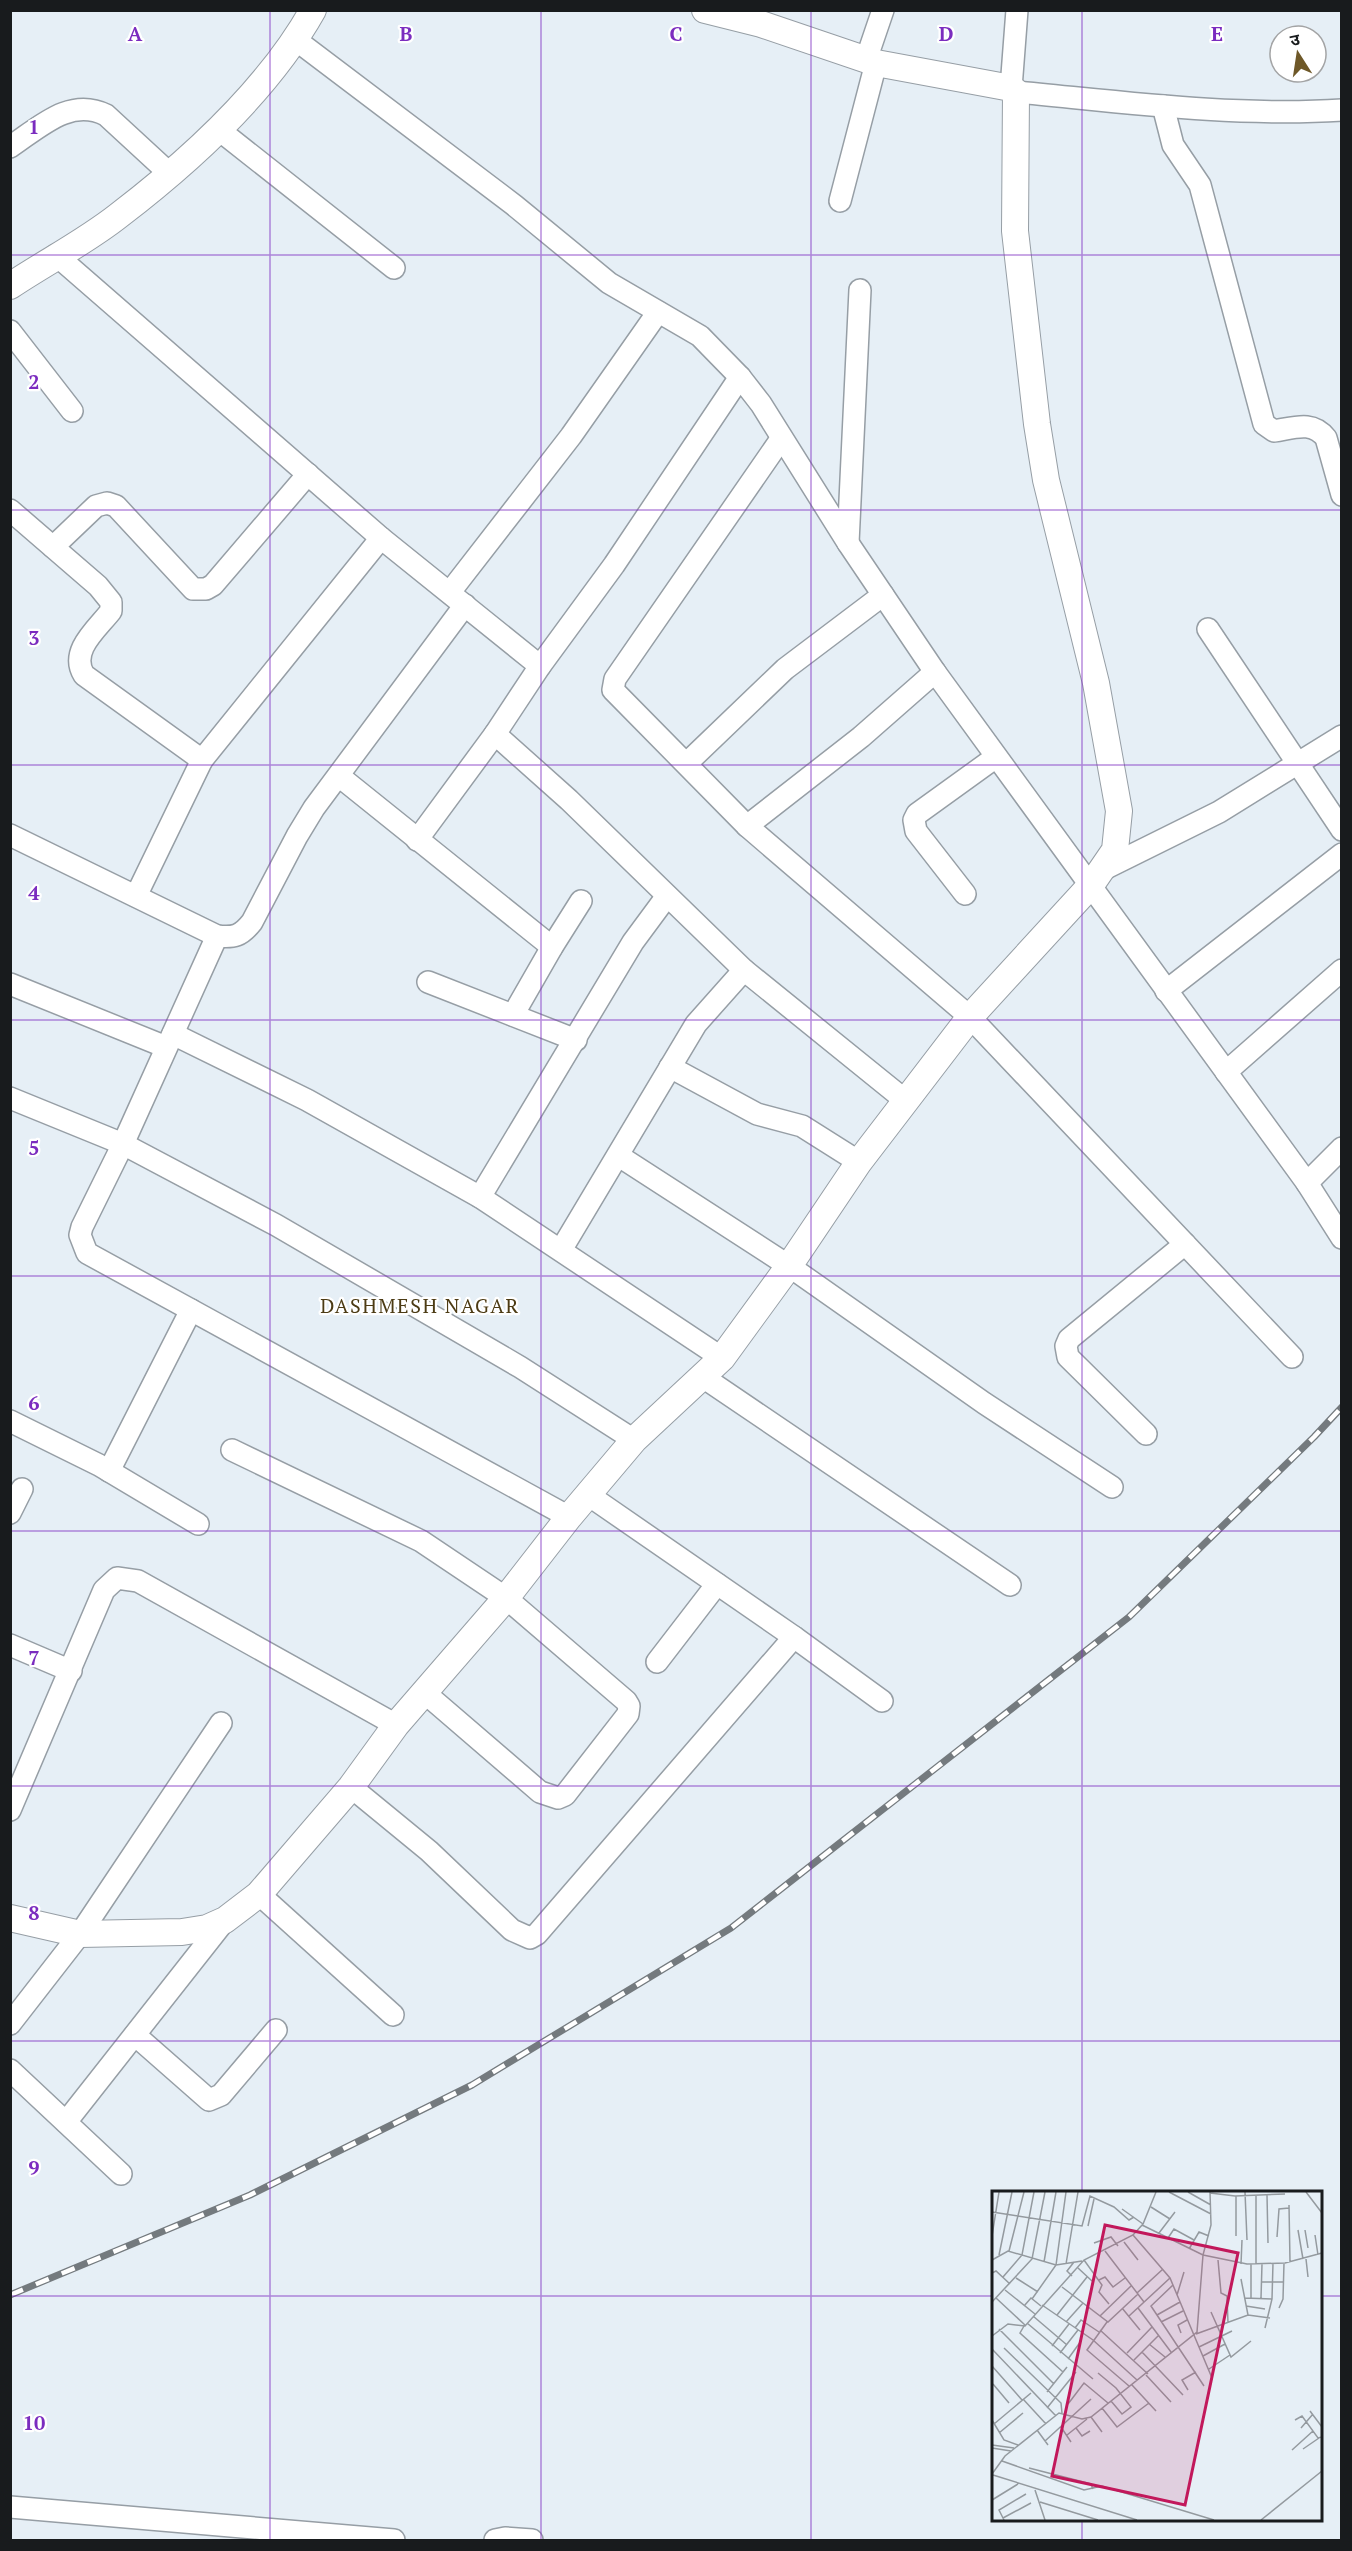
<svg xmlns="http://www.w3.org/2000/svg" width="1352" height="2551" font-family="'PT Serif','Noto Sans Devanagari',serif">
<style>
.lines{fill:none;stroke-linecap:round;stroke-linejoin:round}
.minor-casing{stroke:#969ea5;stroke-width:24}
.tertiary-casing{stroke:#969ea5;stroke-width:28}
.minor{stroke:#fff;stroke-width:21}
.tertiary{stroke:#fff;stroke-width:26}
.rail-casing{stroke:#747a7e;stroke-width:7}
.rail{stroke:#fff;stroke-width:4.5;stroke-dasharray:14;stroke-linecap:butt}
.grid{fill:none;stroke:#7b2cbf;stroke-width:1.5;stroke-opacity:0.55}
.labels{text-anchor:middle;stroke-width:4.5;stroke-linejoin:round;paint-order:stroke}
.neighbourhood-label{font-size:20px;letter-spacing:1.5px;fill:#4c3b14;stroke:#fff}
.inset-road{fill:none;stroke:#949a9f;stroke-width:1.5}
.view{fill:#c2185b;fill-opacity:0.15;stroke:#c2185b;stroke-width:3}
.inset-edge{fill:none;stroke:#181b1d;stroke-width:3}
.grid-label{font-size:20px;text-anchor:middle;font-weight:bold;fill:#7b2cbf;stroke:#fff;stroke-width:4.5;stroke-linejoin:round;paint-order:stroke}
</style>
<rect width="100%" height="100%" fill="#e6eff6"/>
<g class="lines">
<g class="minor-casing">
<g id="minor">
<path d="M296 40 514 205 609 283 700 336 740 377 761 404 848 543 935 672 1307 1183 1342 1238"/>
<path d="M866 60 883 10"/>
<path d="M1011 88 1017 10"/>
<path d="M1016 92C1123 102 1234 117 1342 110"/>
<path d="M1163 106 1173 145 1200 185 1264 424 1274 431C1294 428 1312 420 1326 438L1342 495"/>
<path d="M218 129 394 268"/>
<path d="M10 147C40 127 70 97 106 115L170 174"/>
<path d="M840 201 876 63"/>
<path d="M56 255 381 538 540 666"/>
<path d="M10 331 72 411"/>
<path d="M781 439 615 679 613 690 747 826 970 1017 1292 1357"/>
<path d="M10 510 98 586 111 602V611C97 629 69 651 84 675L202 760"/>
<path d="M848 543 860 290"/>
<path d="M53 547 96 506 107 503 116 506 193 589H206L213 585 308 474"/>
<path d="M450 592 571 436 658 312"/>
<path d="M1208 629 1342 830"/>
<path d="M495 734 569 800 744 970 906 1101"/>
<path d="M687 763 785 669 883 595"/>
<path d="M339 776 552 947"/>
<path d="M747 826 861 737 935 672"/>
<path d="M10 835 217 936C234 938 241 936 252 922L297 836 314 808 465 605"/>
<path d="M417 840 495 734 540 666 614 565 740 377"/>
<path d="M1102 870 1219 812 1342 736"/>
<path d="M965 894 916 831 914 820 917 814 996 757"/>
<path d="M136 896 202 760 381 538"/>
<path d="M217 936 123 1144 82 1227 80 1235 87 1253 569 1517"/>
<path d="M428 982 576 1040"/>
<path d="M10 984 166 1047"/>
<path d="M1166 991 1342 854"/>
<path d="M513 1015 552 947 581 901"/>
<path d="M173 1034 307 1100 480 1197 722 1358"/>
<path d="M670 1067 757 1114 802 1126 859 1162"/>
<path d="M1226 1072 1342 970"/>
<path d="M10 1098 123 1144 276 1225 520 1367 634 1440"/>
<path d="M619 1156 789 1266 984 1403 1112 1487"/>
<path d="M1307 1183 1342 1148"/>
<path d="M480 1197 633 942 667 896"/>
<path d="M561 1250 696 1024 744 970"/>
<path d="M703 1377 1010 1585"/>
<path d="M10 1421 99 1465 198 1524"/>
<path d="M1146 1434 1068 1357 1066 1346 1069 1339 1185 1244"/>
<path d="M232 1450 421 1541 506 1598 626 1701 629 1706 628 1714 565 1795 558 1798 540 1792 425 1693"/>
<path d="M109 1471 191 1310"/>
<path d="M587 1494 794 1637 882 1701"/>
<path d="M10 1513 22 1489"/>
<path d="M10 1645 71 1671"/>
<path d="M657 1662 717 1584"/>
<path d="M351 1787 429 1851 512 1930 530 1938 537 1934 794 1637"/>
<path d="M10 1810 104 1590 117 1578 138 1581 396 1725"/>
<path d="M259 1894 393 2015"/>
<path d="M10 2024 80 1934 221 1723"/>
<path d="M135 2035 209 2100 221 2095 276 2030"/>
<path d="M10 2070 121 2174"/>
<path d="M66 2122 225 1920"/>
<path d="M10 2507 394 2540"/>
<path d="M495 2540 505 2538 532 2540"/>
</g>
</g>
<g class="tertiary-casing">
<g id="tertiary">
<path d="M10 286C46 262 85 242 118 216 190 161 268 90 313 10"/>
<path d="M10 1918 80 1934 182 1932 207 1928 225 1920 259 1894 351 1787 396 1725 506 1598 569 1517 634 1440 722 1358 789 1266 859 1162 970 1017 1091 885 1115 850 1119 811 1096 683 1046 480 1037 424 1015 231 1016 92 1011 88 876 63 761 24 705 10"/>
</g>
</g>
<use href="#minor" class="minor"/>
<use href="#tertiary" class="tertiary"/>
<g class="rail-casing">
<path id="rail" d="M10 2295 250 2195 472 2085 731 1928 1129 1617 1314 1437 1342 1407"/>
</g>
<use href="#rail" class="rail"/>
</g>
<path class="grid" d="M270 10V2540M541 10V2540M811 10V2540M1082 10V2192M10 255H1342M10 510H1342M10 765H1342M10 1020H1342M10 1276H1342M10 1531H1342M10 1786H1342M10 2041H1342M10 2296H994M1320 2296H1342M1082 2520V2540"/>
<g class="labels">
<g class="neighbourhood-label">
<text x="420" y="1313">DASHMESH NAGAR</text>
</g>
</g>
<g transform="translate(992 2191)">
<rect width="330" height="330" fill="#e6eff6"/>
<path class="inset-road" d="M177 1 219 23M196 1 219 14M253 1 255 49M314 1 330 22M218 2 243 5 293 3M275 4 276 52M297 14 298 71M159 16 178 28M130 18 151 33M0 21 90 35 98 5 122 16 137 29 142 26M96 35 102 8M306 39 311 68M313 39 316 57M167 42 183 21M141 44 178 87 220 187M323 44 326 64M0 45 7 1M244 45V5M285 46 287 18 297 17M176 47 182 38 202 49M132 51 146 69M102 52 119 46 126 55M197 58 207 41 217 45M17 60 32 1M113 60 152 111M7 64 20 1M211 64 255 73 293 72 330 62M211 64 219 34 218 1M314 68 316 86M0 69 16 60 64 74 90 70M92 69 110 94 107 101 117 113M226 69 229 102 235 105 236 132M52 71 64 1M74 73 86 1M249 73 250 49M264 73V5M86 77 100 90M0 82 4 80 18 93M80 85 75 80 82 71M11 86 30 64 42 1M24 87 46 101M249 88 256 124M107 89 113 86 121 96 133 87M270 91H291M181 94 159 115 212 195M70 96 116 131 146 103M13 99 43 123M145 102 171 78M185 104 192 81M4 107 33 134M253 107 280 108M259 107V73M269 107 270 73M40 108 64 74 74 1M0 111 40 68 53 1M50 114 101 149 145 189M32 115 39 107 49 115M254 115 273 118M130 117 148 139M146 117 179 161M287 117 291 108 292 72M219 121 239 166 259 150M65 124 95 86M165 124 188 111M41 125 75 154M108 125 139 95M137 125 178 87M74 131 91 112M115 131 95 159 137 195M169 131 191 120M35 132 101 188M32 135 28 142 71 181M83 137 89 129 107 141M273 137 280 108 281 72M7 138 62 193M108 139 156 183M189 142 186 134 195 129M204 143 256 124 278 127M0 145 16 133 33 135 92 69 141 44 151 33 164 1M157 153 173 166M60 155 77 133M207 156 240 140M12 157 69 212 70 222M0 158 64 225M150 161 191 204M68 162 86 139M135 162 160 136M211 165 233 153M76 168 89 150M142 169 166 145M0 175 30 209M217 178 238 164M106 182 124 197 139 216 130 223 119 210M154 184 179 211M1 193 17 212M140 194 164 220M196 199 190 189 204 181M55 201 75 176M31 208 54 233M76 213 92 192 116 212M55 217 84 181M110 217 125 236 157 212M318 220 330 236M99 226 110 241M0 229 12 249 26 254M303 229 310 225 326 247 330 246M2 233 39 202M69 236 79 251M84 237 90 245 98 240M309 237 321 223M45 239 56 254M7 242 31 222M75 244 95 228M53 250 99 208M0 254 22 257M0 257 19 260M311 258 327 247M300 259 321 240M10 270 92 299 110 295 222 329M37 277 99 293 101 298M0 283 13 265 67 222 90 228 99 226 205 141 211 64 150 34M1 284 145 329M43 299 53 329M0 309 26 293M48 311 106 329M11 327 39 312M12 329 7 319 34 303M269 329 330 280"/>
<path class="view" d="M113 34 246 62 193 314 60 285Z"/>
<rect width="330" height="330" class="inset-edge"/>
</g>
<g class="grid-label">
<text x="135" y="41">A</text>
<text x="406" y="41">B</text>
<text x="676" y="41">C</text>
<text x="946" y="41">D</text>
<text x="1217" y="41">E</text>
<text x="34" y="134">1</text>
<text x="34" y="389">2</text>
<text x="34" y="645">3</text>
<text x="34" y="900">4</text>
<text x="34" y="1155">5</text>
<text x="34" y="1410">6</text>
<text x="34" y="1665">7</text>
<text x="34" y="1920">8</text>
<text x="34" y="2175">9</text>
<text x="34" y="2430">10</text>
</g>
<rect width="1352" height="2551" fill="none" stroke="#181b1d" stroke-width="24"/>
<g transform="translate(1298 54) rotate(348)"><circle r="28" fill="#ffffff" stroke="#a3a4a5" stroke-width="1.5"/>
<path d="M0-4.5L10 22L0 15L-10 22Z" fill="#6e5828"/>
<text y="-9" font-size="16" font-weight="bold" text-anchor="middle" fill="#181b1d">उ</text>
</g>
</svg>
